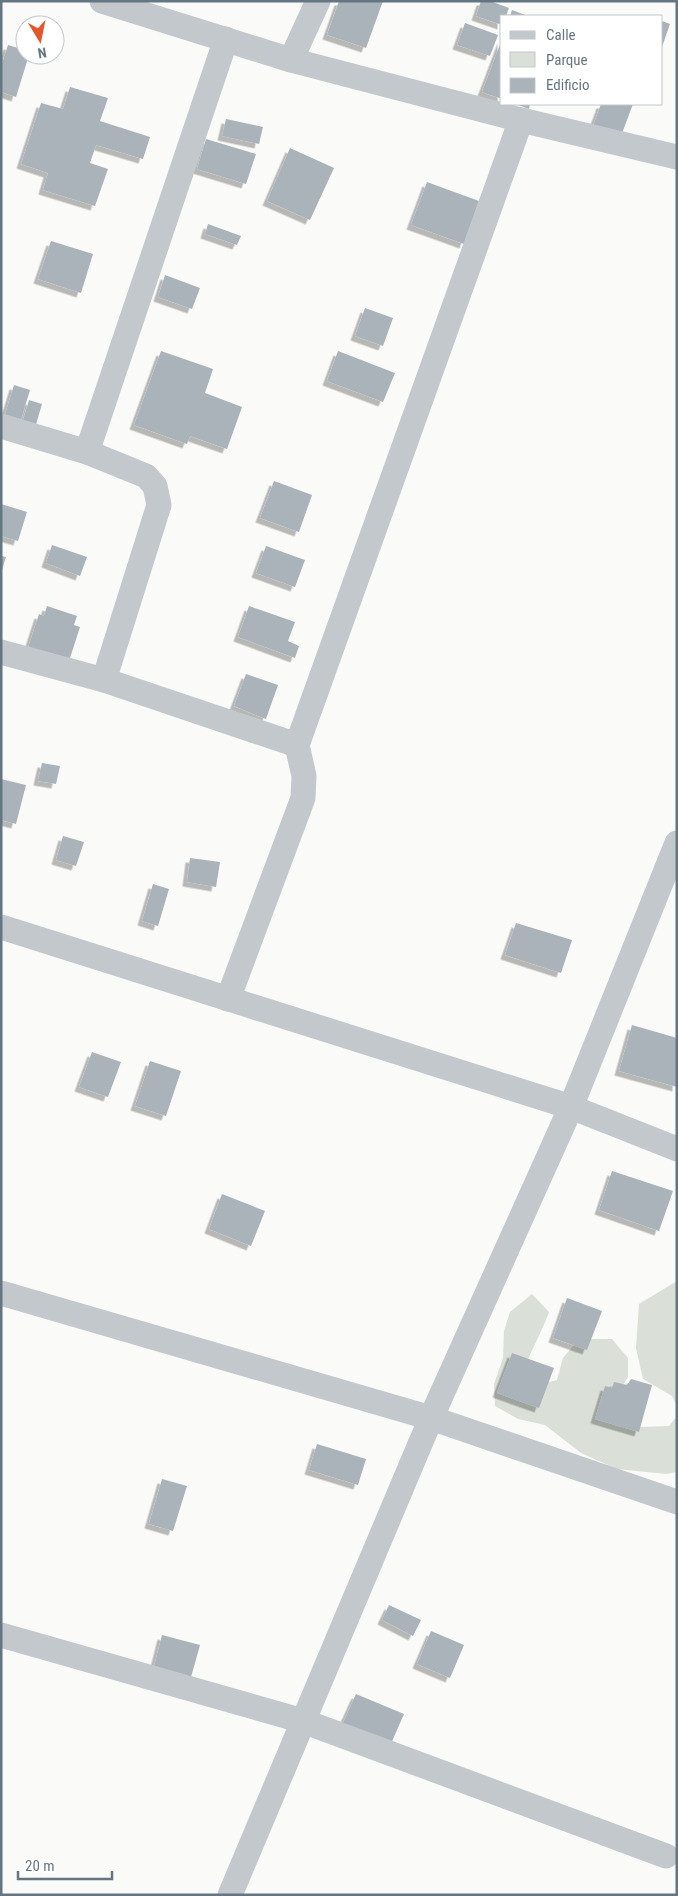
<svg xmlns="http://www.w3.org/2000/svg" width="678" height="1896" font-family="'Roboto Condensed',sans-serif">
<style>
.green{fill:#dadfd7}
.building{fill:#aab3b9;filter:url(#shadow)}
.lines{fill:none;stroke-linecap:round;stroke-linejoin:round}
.street{stroke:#c3c8cc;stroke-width:25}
</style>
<defs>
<filter id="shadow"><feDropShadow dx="-4.5" dy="4.5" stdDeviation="0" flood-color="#0004"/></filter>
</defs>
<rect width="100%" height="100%" fill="#fafaf8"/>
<g class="green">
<path d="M677 1281V1406L672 1396 643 1379 636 1348 639 1304Z"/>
<path d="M532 1294 549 1312C541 1334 529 1354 521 1376L534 1386 557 1380 563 1358 579 1339H612L628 1358V1377L615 1398 640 1427 669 1426 677 1416V1472L666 1474 617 1469 581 1453 545 1425 518 1419 495 1406 494 1384 503 1358 504 1331 510 1312Z"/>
</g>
<g class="building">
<path d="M339 1H383L366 48 327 35Z"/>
<path d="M481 1H490L509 8 506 16H502V25L476 16Z"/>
<path d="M512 10 528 16H510Z"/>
<path d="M662 21 670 24 662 47Z"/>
<path d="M465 23 498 35 490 56 457 45Z"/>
<path d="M502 39V99L482 92Z"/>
<path d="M8 45 25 50V55H29L16 97 1 92V67Z"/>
<path d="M70 87 108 98 100 121 150 137 143 159 96 145 90 163 108 169 95 206 43 190 48 173 21 164 41 103 63 109Z"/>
<path d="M516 104H530L529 109Z"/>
<path d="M601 104H633L621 136 593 126Z"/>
<path d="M226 119 263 127 259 144 222 136Z"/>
<path d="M206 139 256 154 246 184 197 169Z"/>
<path d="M290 148 334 168 310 220 267 201Z"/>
<path d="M427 182 479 201 464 244 411 225Z"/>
<path d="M208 224 241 236 237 245 205 234Z"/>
<path d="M51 241 93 254 81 293 38 279Z"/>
<path d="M165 275 200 288 192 309 158 297Z"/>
<path d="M365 308 393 318 383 346 355 336Z"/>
<path d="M161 351 213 369 205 393 242 407 227 449 190 436 187 444 134 425Z"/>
<path d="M338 351 395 373 383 402 327 381Z"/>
<path d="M14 385 30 390 20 423 4 418Z"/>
<path d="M29 400 42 404 34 431 21 427Z"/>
<path d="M274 481 312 495 299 532 260 518Z"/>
<path d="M1 504 27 512 18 541 1 536Z"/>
<path d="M52 545 87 557 80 576 46 563Z"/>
<path d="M266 546 305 560 295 587 256 573Z"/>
<path d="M1 556 6 557 2 570H1Z"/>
<path d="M47 606 77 616 74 625 80 627 69 661 28 648 39 614 44 616Z"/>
<path d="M249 606 295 622 288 641 299 646 295 658 238 637Z"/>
<path d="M246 674 278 685 266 719 234 706Z"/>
<path d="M42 763 60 766 56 784 38 781Z"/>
<path d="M1 779 26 785 16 824 1 820Z"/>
<path d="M63 836 84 842 76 866 56 860Z"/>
<path d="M190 858 220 862 216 887 187 882Z"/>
<path d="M153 884 169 889 158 926 142 921Z"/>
<path d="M516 923 572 940 561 973 505 955Z"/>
<path d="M632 1025 677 1038V1087L619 1071Z"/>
<path d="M92 1052 121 1062 108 1097 79 1087Z"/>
<path d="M150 1061 181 1071 166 1116 135 1106Z"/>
<path d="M612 1171 673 1191 659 1231 599 1210Z"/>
<path d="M222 1194 265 1211 251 1246 209 1229Z"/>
<path d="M567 1298 602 1311 587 1350 553 1338Z"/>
<path d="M512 1353 554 1368 539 1408 497 1393Z"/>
<path d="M631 1379 652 1385 639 1432 595 1419 605 1386 612 1388 614 1382 627 1385Z"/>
<path d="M317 1444 366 1459 358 1485 309 1470Z"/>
<path d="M162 1479 187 1486 173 1531 149 1524Z"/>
<path d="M389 1605 421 1620 413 1636 382 1620Z"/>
<path d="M431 1631 464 1645 450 1678 417 1664Z"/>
<path d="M162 1635 200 1645 191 1677 154 1667Z"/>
<path d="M356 1694 404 1714 390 1746 342 1725Z"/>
</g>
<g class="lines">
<g class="street">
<path d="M102 1 291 60 521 120 677 157"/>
<path d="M291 60 318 1"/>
<path d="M1 426 87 452 146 476 155 486 159 505 104 680"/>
<path d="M87 452 226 39"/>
<path d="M1 652 104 680 297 745"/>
<path d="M1 927 571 1107 677 1149"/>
<path d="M228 999 303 798 304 776 297 745 521 120"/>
<path d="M1 1293 431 1418 677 1502"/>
<path d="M1 1635 303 1721 666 1856"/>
<path d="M230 1895 431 1418 571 1107 677 843"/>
</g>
</g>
<rect width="678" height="1896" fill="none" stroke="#657683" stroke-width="5"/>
<rect x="500" y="15" width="162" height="90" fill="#ffffff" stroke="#c1c8cd"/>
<rect x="510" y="31" width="25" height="8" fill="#c3c8cc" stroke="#c1c8cd"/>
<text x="546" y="40" font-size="15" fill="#657683">Calle</text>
<rect x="510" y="52" width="25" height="15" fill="#dadfd7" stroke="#c1c8cd"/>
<text x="546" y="65" font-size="15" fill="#657683">Parque</text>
<rect x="510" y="78" width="25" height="15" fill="#aab3b9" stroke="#c1c8cd"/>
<text x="546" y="90" font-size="15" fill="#657683">Edificio</text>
<g transform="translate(40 40) rotate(170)"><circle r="24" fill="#ffffff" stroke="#c1c8cd"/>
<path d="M0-4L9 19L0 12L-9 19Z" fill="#e4572e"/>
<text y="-8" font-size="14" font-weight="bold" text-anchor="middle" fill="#657683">N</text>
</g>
<path d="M18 1871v8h94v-8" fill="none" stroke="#657683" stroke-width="2.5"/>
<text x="25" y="1871" font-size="15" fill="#657683" stroke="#ffffff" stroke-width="4" paint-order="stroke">20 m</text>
</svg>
